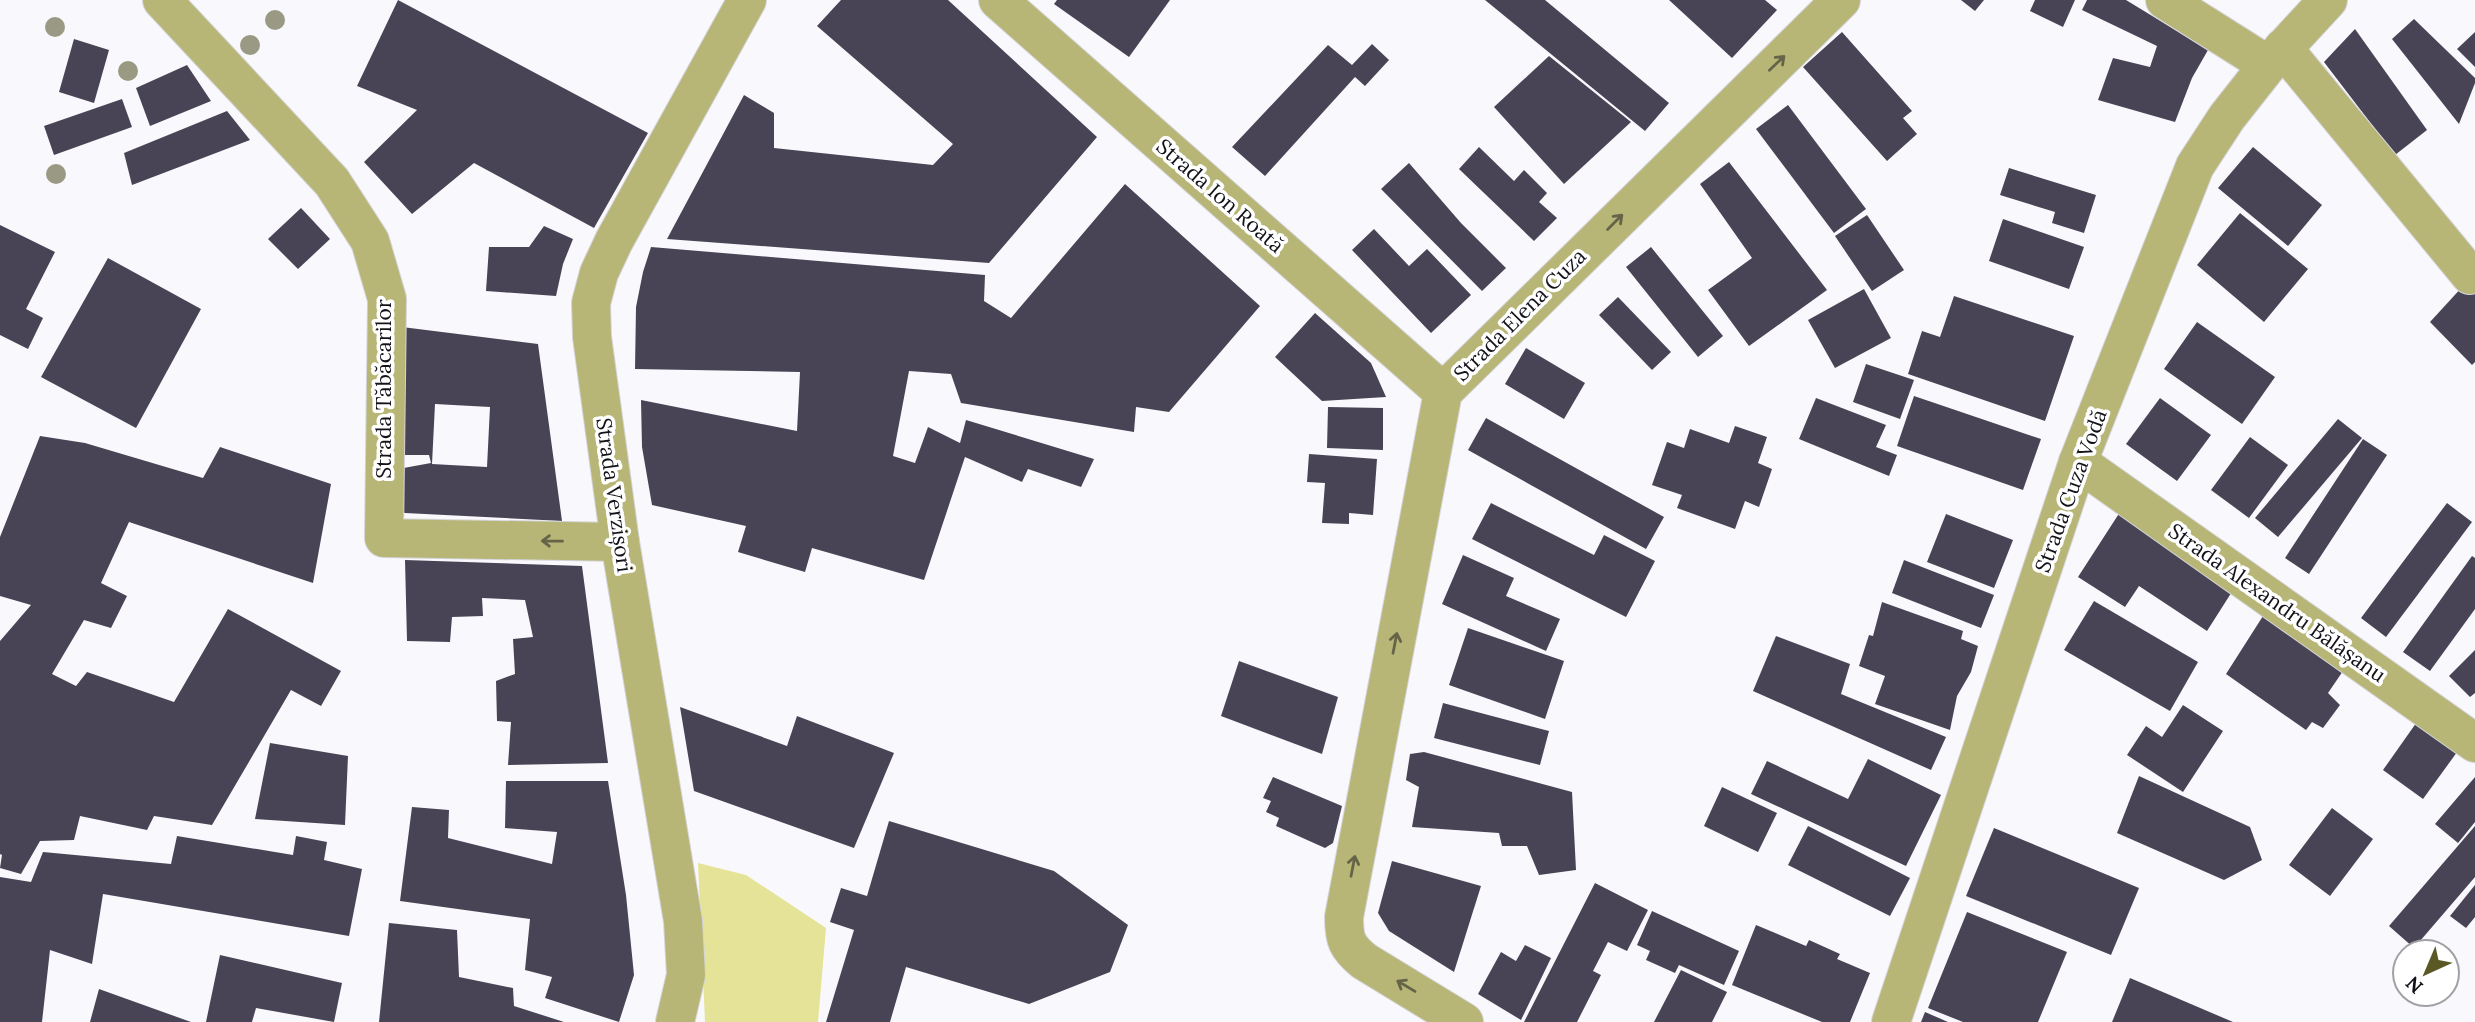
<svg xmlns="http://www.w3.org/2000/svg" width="2475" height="1022" font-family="Lora,serif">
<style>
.green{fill:#e5e397}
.building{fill:#484455;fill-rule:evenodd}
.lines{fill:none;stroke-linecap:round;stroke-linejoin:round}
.minor-casing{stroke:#d4d4d9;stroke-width:40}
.minor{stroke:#b7b676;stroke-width:38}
.tree{fill:#9a9a84}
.oneway{stroke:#666448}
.labels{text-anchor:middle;stroke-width:7;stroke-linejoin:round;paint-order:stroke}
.street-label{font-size:21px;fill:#141219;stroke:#fff}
</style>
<rect width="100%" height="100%" fill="#f9f9fd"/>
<path class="green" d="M698 863 746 875 826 928 818 1022H705Z"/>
<g class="building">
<path d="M398 0 648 133 594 228 474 163 412 214 364 162 417 110 357 86Z"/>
<path d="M841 0H948L1097 137 989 263 667 239 744 95 774 113V148L933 165 953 144 817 26Z"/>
<path d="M1057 0H1170L1129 57 1054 4Z"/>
<path d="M1485 0H1545L1669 103 1645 131Z"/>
<path d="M1669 0H1765L1777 10 1732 58Z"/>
<path d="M1961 0H1984L1975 11Z"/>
<path d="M2035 0H2075L2063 27 2030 11Z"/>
<path d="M2087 0H2126L2208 50 2192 78 2175 122 2098 100 2113 58 2150 67 2157 46 2082 10Z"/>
<path d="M2414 19 2475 78V83L2459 124 2392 39Z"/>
<path d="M2355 29 2427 130 2395 155 2324 62Z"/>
<path d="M1842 32 1912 111 1903 118 1917 134 1887 161 1803 67Z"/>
<path d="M2475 32V67L2457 49Z"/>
<path d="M74 39 109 50 94 103 59 92Z"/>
<path d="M1372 44 1389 60 1365 86 1355 77 1265 176 1232 147 1328 45 1352 65Z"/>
<path d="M1549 56 1631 122 1564 184 1494 107Z"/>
<path d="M187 65 211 101 150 126 136 88Z"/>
<path d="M122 99 132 127 54 155 44 126Z"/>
<path d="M1788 105 1866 209 1834 233 1756 129Z"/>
<path d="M227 111 250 140 132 185 124 153Z"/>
<path d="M1479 147 1514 181 1524 170 1547 193 1539 202 1557 218 1534 241 1459 169Z"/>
<path d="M2253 147 2322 205 2288 246 2218 188Z"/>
<path d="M1729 162 1827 290 1749 346 1708 290 1752 258 1700 184Z"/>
<path d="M1409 163 1461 223 1506 268 1482 291 1381 189Z"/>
<path d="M2009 168 2096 195 2084 233 2052 223 2055 212 2000 195Z"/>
<path d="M1125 184 1260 306 1169 412 1136 407 1134 432 961 403 951 374 909 371 893 456 915 463 928 427 960 443 966 420 1094 459 1081 487 1028 469 1022 482 965 457 924 580 812 548 805 572 738 552 746 526 652 505 642 447 641 400 797 431 800 372 635 369 636 307 643 272 651 247 985 275 984 301 1011 318Z"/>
<path d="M301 208 330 239 298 269 268 239Z"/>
<path d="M2240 213 2308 269 2264 322 2197 265Z"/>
<path d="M1867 215 1904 270 1872 291 1835 236Z"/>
<path d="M2003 219 2084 247 2069 289 1989 261Z"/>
<path d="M0 225 55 252 26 309 43 318 28 349 0 335Z"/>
<path d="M544 226 573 239 563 264 556 296 486 291 489 247H529Z"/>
<path d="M1374 229 1409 266 1427 249 1471 295 1431 333 1352 250Z"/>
<path d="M1651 247 1723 336 1698 357 1626 267Z"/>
<path d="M108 258 201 309 136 428 41 377Z"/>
<path d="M2475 273V362L2472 365 2430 322Z"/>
<path d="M1864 289 1891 338 1835 368 1808 320Z"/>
<path d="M1954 296 2074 336 2045 421 1908 374 1922 331 1940 337Z"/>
<path d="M1618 297 1671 352 1652 370 1599 315Z"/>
<path d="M1315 313 1371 363 1386 397 1322 401 1275 357Z"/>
<path d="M2197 322 2275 377 2242 424 2164 369Z"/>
<path d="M402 327 538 344 562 521 405 513 397 510 398 469 431 463 429 455H401ZM435 404 490 407 487 467 432 464Z"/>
<path d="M1526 348 1585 383 1564 419 1505 384Z"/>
<path d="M1866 364 1914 380 1900 419 1853 402Z"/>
<path d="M1914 396 2041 439 2023 490 1897 446Z"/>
<path d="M1816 398 1886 425 1876 447 1897 455 1889 476 1799 439Z"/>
<path d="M2160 398 2211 435 2177 481 2126 444Z"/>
<path d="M1328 407 1383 408V450L1327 448Z"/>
<path d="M1486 418 1664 517 1646 549 1468 450Z"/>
<path d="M2338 419 2362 438 2278 537 2255 518Z"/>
<path d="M1735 426 1767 437 1758 463 1772 469 1759 507 1745 501 1735 529 1677 508 1682 495 1652 485 1667 442 1684 448 1690 429 1729 443Z"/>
<path d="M40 436 85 443 203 478 220 447 331 484 313 583 129 522 101 583 127 596 111 628 84 620 52 674 76 686 87 672 174 702 228 609 341 671 321 706 291 690 212 825 154 816 147 830 80 816 74 840 40 841 21 874 0 868 2 855 0 854V641L31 605 0 596V537Z"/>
<path d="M2250 437 2288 465 2249 518 2211 490Z"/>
<path d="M2363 439 2387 455 2309 574 2285 558Z"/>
<path d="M1309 454 1377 459 1373 515 1349 513V524L1322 523 1325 483 1307 482Z"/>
<path d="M1491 503 1594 555 1604 535 1655 561 1626 617 1472 539Z"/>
<path d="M2447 503 2472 522 2386 637 2361 618Z"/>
<path d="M2120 512 2235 587 2207 631 2139 586 2125 607 2078 577Z"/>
<path d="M1946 514 2013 540 1994 588 1927 562Z"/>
<path d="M1463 555 1514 578 1506 596 1560 619 1546 651 1442 604Z"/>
<path d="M2472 556 2475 558V609L2430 671 2403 652Z"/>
<path d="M405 560 582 566 608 763 508 765 511 722 497 721 496 681 515 674 513 639 533 637 525 600 482 598 483 616 452 617 450 642 407 641Z"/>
<path d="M1904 560 1994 595 1981 628 1892 593Z"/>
<path d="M2094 601 2198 662 2170 711 2064 650Z"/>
<path d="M1882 602 1963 631 1961 639 1978 646 1971 672 1957 696 1950 730 1875 704 1885 676 1859 666 1869 635 1873 636Z"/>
<path d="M2263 616 2343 671 2328 693 2340 705 2323 728 2312 722 2306 730 2226 674Z"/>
<path d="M1468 628 1564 661 1545 719 1449 685Z"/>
<path d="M1776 636 1850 664 1841 694 1946 737 1931 770 1753 691Z"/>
<path d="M2475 650V693L2470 697 2449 676Z"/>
<path d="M1239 661 1338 697 1322 754 1221 716Z"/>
<path d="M1443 703 1549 731 1540 765 1434 738Z"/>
<path d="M2183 705 2223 731 2183 792 2127 755 2146 726 2162 737Z"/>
<path d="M680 707 787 746 797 716 894 753 854 848 694 791Z"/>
<path d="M2419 719 2460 748 2423 799 2383 770Z"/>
<path d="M270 743 348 756 345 825 255 819Z"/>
<path d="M1424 752 1572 792 1576 870 1539 875 1527 846H1502L1499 833 1412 827 1419 787 1406 780 1410 754Z"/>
<path d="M1868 759 1941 795 1906 866 1751 794 1767 761 1848 799Z"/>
<path d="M2139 776 2250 827 2262 860 2224 880 2117 833Z"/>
<path d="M1273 777 1342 806 1333 843 1325 848 1276 826 1279 818 1266 812 1271 801 1263 798Z"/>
<path d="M2475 777V822L2458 843 2435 824Z"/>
<path d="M506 781H608L626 895 634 975 619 1022 545 998 552 977 525 970 530 919 400 901 412 807 449 810 448 838 552 864 557 832 505 828Z"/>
<path d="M1722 787 1777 813 1758 852 1704 826Z"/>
<path d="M2332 808 2373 839 2330 896 2289 865Z"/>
<path d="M889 821 1054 871 1128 925 1110 972 1029 1004 906 967 890 1022H826L854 930 830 922 841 888 867 896Z"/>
<path d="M1808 826 1910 878 1890 916 1788 865Z"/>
<path d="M2475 826V877L2414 948 2389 926Z"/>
<path d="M1994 828 2139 888 2111 955 1966 896Z"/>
<path d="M177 836 293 855 296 836 327 842 324 860 362 869 349 936 103 894 92 964 50 950 42 1022H0V877L31 882 43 852 171 864Z"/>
<path d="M1392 861 1481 886 1454 972 1389 931 1378 913Z"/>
<path d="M1595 883 1648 910 1627 951 1608 942 1593 971 1601 975 1577 1022H1524Z"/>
<path d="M2475 885V917L2466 928 2450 916Z"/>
<path d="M1652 911 1739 951 1724 985 1679 965 1675 973 1646 960 1650 951 1637 945Z"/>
<path d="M1967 912 2067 952 2038 1022H1963L1928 1008Z"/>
<path d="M389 923 457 930 459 977 513 988 514 1006 564 1022H379Z"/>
<path d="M1756 925 1806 946 1809 940 1840 954 1837 959 1870 973 1850 1022H1822L1732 985Z"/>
<path d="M1525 945 1551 958 1521 1020 1478 994 1501 952 1516 961Z"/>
<path d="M220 955 342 983 334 1022 256 1008 252 1022H206Z"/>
<path d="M1681 970 1727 992 1712 1022H1654Z"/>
<path d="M2130 978 2233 1022H2112Z"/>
<path d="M99 989 191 1022H90Z"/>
<path d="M1925 1012 1948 1022H1921Z"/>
</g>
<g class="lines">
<g class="minor-casing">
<g id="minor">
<path d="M162 0 332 182 370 241 387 299 384 538 620 542"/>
<path d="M998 0 1443 392"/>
<path d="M2165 0 2268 65"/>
<path d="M2283 48 2470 275"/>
<path d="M2078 462 2475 743"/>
<path d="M675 1022 686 975 683 921 620 542 592 337 591 303 599 273 614 241 747 0"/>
<path d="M1464 1022 1364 961C1347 947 1344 940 1344 917L1443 392 1841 0"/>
<path d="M1891 1022 2078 462 2195 166 2227 117 2268 65 2328 0"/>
</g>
</g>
<use href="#minor" class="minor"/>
</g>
<g class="tree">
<circle cx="275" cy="20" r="10"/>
<circle cx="55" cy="27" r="10"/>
<circle cx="250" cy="45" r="10"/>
<circle cx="128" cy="71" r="10"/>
<circle cx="56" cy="174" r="10"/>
</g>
<defs><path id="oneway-shaft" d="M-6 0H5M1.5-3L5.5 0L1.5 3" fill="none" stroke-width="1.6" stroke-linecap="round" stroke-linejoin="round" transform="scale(1.75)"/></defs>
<g class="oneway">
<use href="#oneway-shaft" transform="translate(1777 63) rotate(-44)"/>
<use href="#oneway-shaft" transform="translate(1615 222) rotate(-45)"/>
<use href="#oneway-shaft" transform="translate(552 541) rotate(-179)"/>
<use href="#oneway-shaft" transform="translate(1395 643) rotate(-79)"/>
<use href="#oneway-shaft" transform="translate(1353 866) rotate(-79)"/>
<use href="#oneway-shaft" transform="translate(1406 986) rotate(-149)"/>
</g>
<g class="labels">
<g class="street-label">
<text transform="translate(1220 196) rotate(41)" y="7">Strada Ion Roată</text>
<text transform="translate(1520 315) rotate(-45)" y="7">Strada Elena Cuza</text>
<text transform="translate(384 389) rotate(-90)" y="7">Strada Tăbăcarilor</text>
<text transform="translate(2071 491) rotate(-70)" y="7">Strada Cuza Vodă</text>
<text transform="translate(614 495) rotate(82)" y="7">Strada Verzișori</text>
<text transform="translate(2277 603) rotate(35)" y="7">Strada Alexandru Bălășanu</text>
</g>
</g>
<g transform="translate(2426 973) rotate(224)"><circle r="33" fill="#ffffff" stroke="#a1a0a3" stroke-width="2"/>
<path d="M0-5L12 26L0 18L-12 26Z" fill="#5a5825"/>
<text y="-10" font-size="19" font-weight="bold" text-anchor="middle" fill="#141219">N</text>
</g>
</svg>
